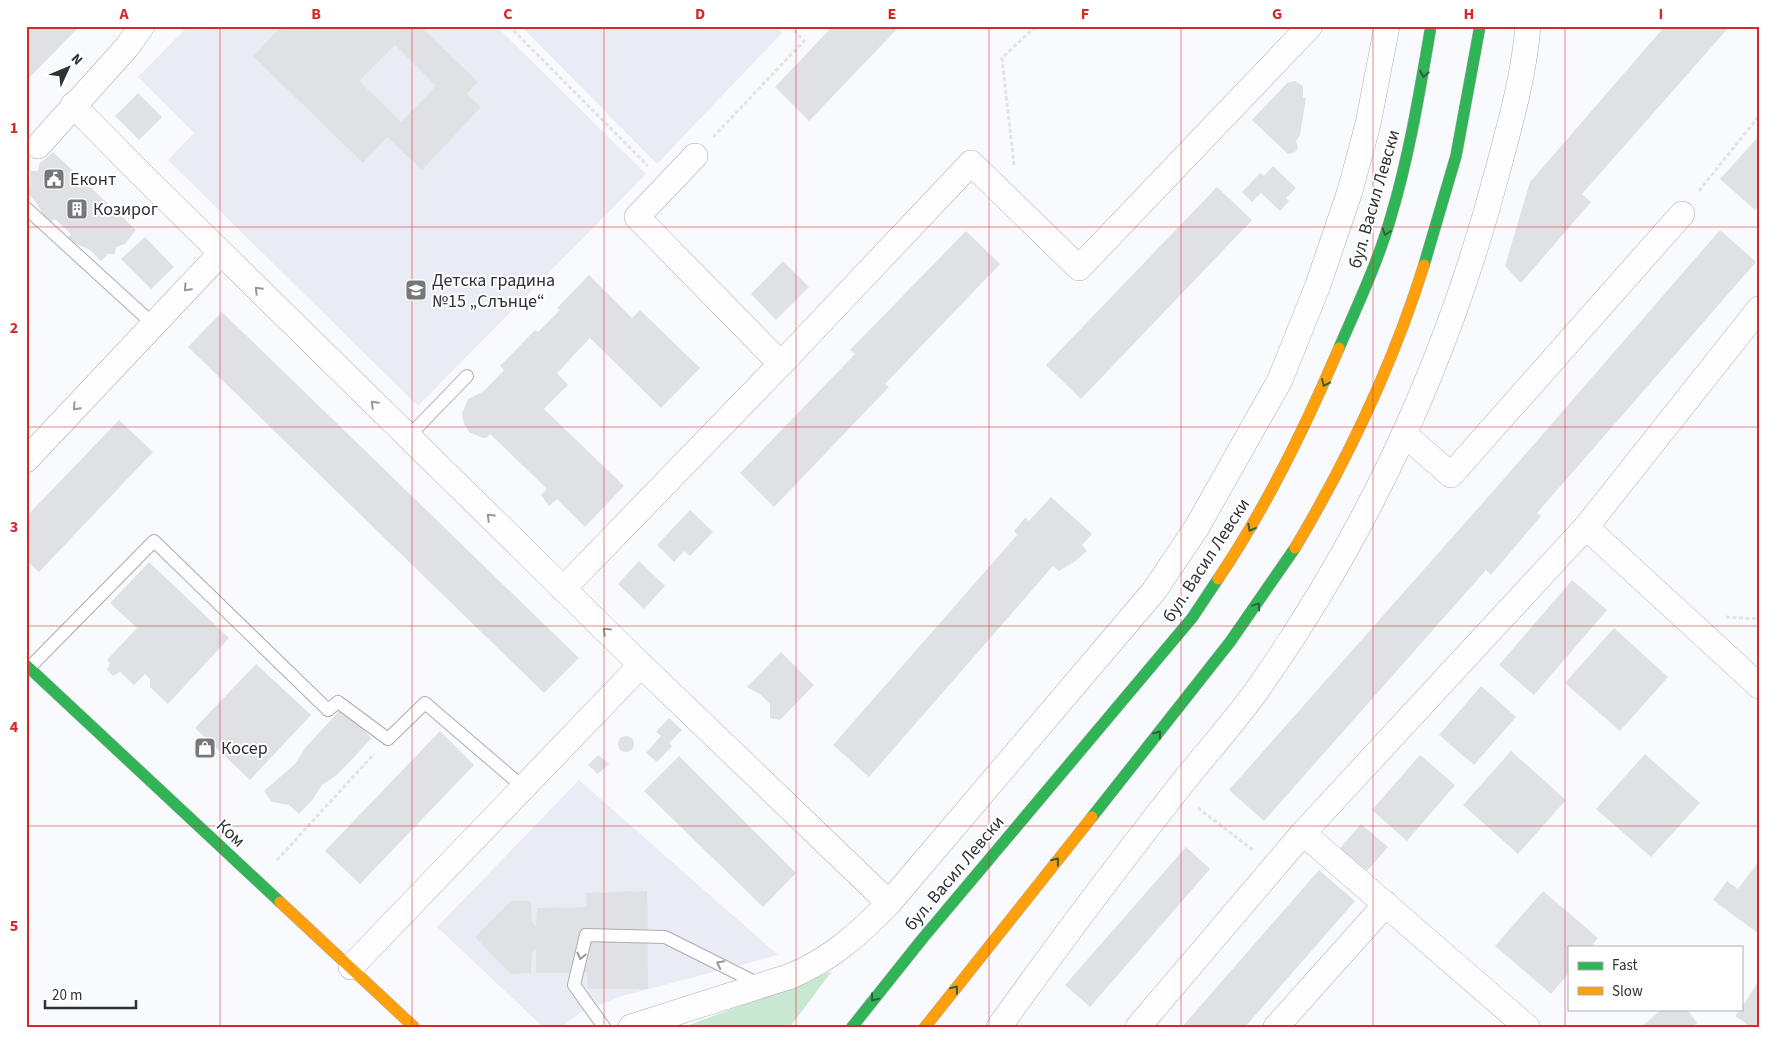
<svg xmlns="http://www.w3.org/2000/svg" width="1785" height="1053" font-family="'Source Sans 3',sans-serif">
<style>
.built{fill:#e9ecf5}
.green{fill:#c8e8d2}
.building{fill:#e0e1e4;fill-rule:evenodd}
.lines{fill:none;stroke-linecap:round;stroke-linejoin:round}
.lane-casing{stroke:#acadb0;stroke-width:14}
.street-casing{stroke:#acadb0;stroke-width:26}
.fast-casing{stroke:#acadb0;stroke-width:12}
.slow-casing{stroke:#acadb0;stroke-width:12}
.path{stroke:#e4e4e4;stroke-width:3;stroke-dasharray:4 2.5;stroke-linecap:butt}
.lane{stroke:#fefeff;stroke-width:12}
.street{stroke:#fefeff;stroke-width:25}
.fast{stroke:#30b455;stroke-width:11}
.slow{stroke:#ff9f0a;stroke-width:11}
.oneway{stroke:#305f40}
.oneway2{stroke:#97989a}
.grid{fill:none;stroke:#d62828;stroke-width:1;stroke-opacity:0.55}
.labels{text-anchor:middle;stroke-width:4;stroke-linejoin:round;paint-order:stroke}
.poi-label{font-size:18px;fill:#303134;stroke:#fff;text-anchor:start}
.street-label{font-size:18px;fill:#303134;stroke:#fff}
.neatline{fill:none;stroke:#d62828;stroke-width:2}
.grid-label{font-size:16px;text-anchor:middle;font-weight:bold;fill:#d62828}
</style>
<rect width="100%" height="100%" fill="#f9fafd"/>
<g class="built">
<path d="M188 26H496L646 174 418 406 168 160 194 133 138 77Z"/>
<path d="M521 26H775L782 33 657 164Z"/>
<path d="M579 780 778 955 622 996 581 1012 562 1027H543L437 927Z"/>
</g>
<path class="green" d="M832 971 790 1027H684Z"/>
<g class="building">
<path d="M26 26H80L26 81Z"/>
<path d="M282 26H420L478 82 467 94 481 107 422 170 387 137 363 163 253 56ZM395 45 436 86 401 122 359 81Z"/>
<path d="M833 26H900L809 121 775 87Z"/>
<path d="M1665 26H1730L1582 194 1591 202 1521 283 1505 266 1530 182Z"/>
<path d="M1295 81 1303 86V97L1306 98 1300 135 1296 141 1298 148 1295 152 1288 154 1252 120 1287 83Z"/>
<path d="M138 93 162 117 139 140 115 116Z"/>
<path d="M1759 136V205L1755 210 1720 179Z"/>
<path d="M53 152 136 230 125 244 116 247 115 254H108L101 261 90 250 66 239 71 234 55 219 49 224 35 201 26 191 31 184 30 171H38L39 164Z"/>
<path d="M1273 166 1296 188 1286 198 1289 201 1280 211 1261 193 1252 202 1242 192 1260 173 1264 176Z"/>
<path d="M1217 187 1252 220 1081 399 1046 365Z"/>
<path d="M1720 230 1756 262 1537 513 1541 516 1491 575 1486 570 1264 821 1229 790 1502 481Z"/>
<path d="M966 231 1000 264 885 384 889 387 774 507 740 473 855 354 850 350Z"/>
<path d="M145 237 174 267 151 289 121 259Z"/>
<path d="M783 261 809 287 776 320 751 294Z"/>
<path d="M589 275 632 318 640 310 700 368 661 408 590 338 557 373 568 385 544 409 624 486 585 527 557 499 549 506 541 495 547 489 490 434 486 438H483L469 432 464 424 462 414 468 399 484 391 504 370 500 366 535 330 538 332 560 310 557 308Z"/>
<path d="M222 312 579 658 544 693 188 347Z"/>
<path d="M119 420 153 452 39 572 26 560V517Z"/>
<path d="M1051 497 1092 534 1082 545 1087 551 1074 562 1059 571 1053 566 869 777 833 745 1017 535 1014 531 1025 518 1029 521Z"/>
<path d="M690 510 713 532 690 556 684 551 674 562 657 545Z"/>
<path d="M639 561 665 586 644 609 618 584Z"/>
<path d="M149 562 229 638 168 704 150 687V679L145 674 134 685 120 672 113 676 107 670 110 663 107 660 137 628 110 603Z"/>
<path d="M1572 580 1607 610 1534 695 1499 665Z"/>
<path d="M1614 628 1668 677 1620 731 1565 683Z"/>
<path d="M781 652 814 685 780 720 770 718V704L761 695 747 687Z"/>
<path d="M256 664 311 715 250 780 195 728Z"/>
<path d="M1481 686 1516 717 1474 765 1439 735Z"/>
<path d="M341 709 372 738 337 775 322 785 313 799 299 814 289 805 272 802 264 791 295 764 306 747Z"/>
<path d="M669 718 682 730 669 743 672 746 657 762 646 753 661 736 656 732Z"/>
<path d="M440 731 474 765 360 884 325 851Z"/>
<circle cx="626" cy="744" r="8"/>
<path d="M1511 751 1566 800 1518 854 1463 805Z"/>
<path d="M1645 754 1700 803 1651 857 1596 809Z"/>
<path d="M598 755 609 764 598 774 588 765Z"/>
<path d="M1420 755 1455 785 1407 841 1372 810Z"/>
<path d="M679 756 796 873 763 907 644 791Z"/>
<path d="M1361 824 1388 847 1367 871 1340 848Z"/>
<path d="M1186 847 1210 869 1090 1007 1065 985Z"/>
<path d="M1759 861V934L1713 900 1727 881 1738 889Z"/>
<path d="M1319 870 1355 901 1245 1027H1182Z"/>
<path d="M647 891 648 989H588L587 973H536V949L532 953 531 973 511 974 475 937 511 901H531L532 922 536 927 537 908 587 907 586 893Z"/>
<path d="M1543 891 1598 938 1591 947H1569V973L1551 994 1495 946Z"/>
<path d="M1759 980V1027H1751L1735 1016 1741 1009Z"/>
<path d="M1658 1009H1687L1697 1023 1692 1027H1641L1659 1012Z"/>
</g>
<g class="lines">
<g class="lane-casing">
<g id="lane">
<path d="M26 208 153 324"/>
<path d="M408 437 467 376"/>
<path d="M29 668 154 541 328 710 338 702 388 739 425 703 523 787"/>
<path d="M604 1027 574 985 586 935 665 937 759 984"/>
</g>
</g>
<g class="street-casing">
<g id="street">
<path d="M73 105 140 173 641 665 889 903"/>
<path d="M38 146 127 47 142 26"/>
<path d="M695 156 637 217 781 364"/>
<path d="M1404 434 1451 475 1682 214"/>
<path d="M26 460 221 253"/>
<path d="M1586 527 1759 686"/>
<path d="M563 589 781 364 971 163 1079 268 1310 26"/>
<path d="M1303 833 1527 1027"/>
<path d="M351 967 641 665"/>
<path d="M631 1027 791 976C831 959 859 934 889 903L1154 591 1197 527 1280 380 1318 285 1350 191 1368 124 1387 26"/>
<path d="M999 1027C1056 947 1115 869 1176 791 1204 755 1236 721 1262 683 1370 528 1449 355 1497 173 1510 125 1524 75 1528 26"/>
<path d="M1138 1027 1303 833 1586 527 1759 309"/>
<path d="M1276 1027 1386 904"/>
</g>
</g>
<g class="fast-casing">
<g id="fast">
<path d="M1424 265 1456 156 1480 26"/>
<path d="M1339 348C1358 304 1379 260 1392 213 1410 152 1420 89 1431 26"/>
<path d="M26 665 280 902"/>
<path d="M1092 817 1230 642 1295 548"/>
<path d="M852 1027 923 938 1192 618 1218 579"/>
</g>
</g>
<g class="slow-casing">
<g id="slow">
<path d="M1295 548C1348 459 1393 364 1424 265"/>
<path d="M1218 579C1266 508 1305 428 1339 348"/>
<path d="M280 902 414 1027"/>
<path d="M925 1027 1092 817"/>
</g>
</g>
<g class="path">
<path d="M509 26 648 166"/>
<path d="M713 137 804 41 790 26"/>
<path d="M1014 165 1002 58 1036 26"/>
<path d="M1699 191 1759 116"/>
<path d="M1726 617 1759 619"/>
<path d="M1198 808 1253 850"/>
<path d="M277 860 374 754"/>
</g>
<use href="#lane" class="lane"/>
<use href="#street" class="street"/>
<use href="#fast" class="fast"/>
<use href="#slow" class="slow"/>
</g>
<defs><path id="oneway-chevron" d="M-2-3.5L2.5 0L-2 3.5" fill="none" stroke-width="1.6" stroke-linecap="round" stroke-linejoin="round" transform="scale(1.25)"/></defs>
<g class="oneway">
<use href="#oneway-chevron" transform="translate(1424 74) rotate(100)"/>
<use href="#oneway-chevron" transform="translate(1386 232) rotate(108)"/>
<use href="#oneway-chevron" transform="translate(1325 383) rotate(114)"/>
<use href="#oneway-chevron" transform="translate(1251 528) rotate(118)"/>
<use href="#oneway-chevron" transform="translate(1257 606) rotate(-56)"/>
<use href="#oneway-chevron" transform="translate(1158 734) rotate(-51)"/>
<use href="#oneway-chevron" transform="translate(1056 861) rotate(-51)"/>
<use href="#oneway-chevron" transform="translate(955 989) rotate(-52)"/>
<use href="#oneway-chevron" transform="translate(874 998) rotate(128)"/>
</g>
<g class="oneway2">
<use href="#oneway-chevron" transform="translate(187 288) rotate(133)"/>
<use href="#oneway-chevron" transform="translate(258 290) rotate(-135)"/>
<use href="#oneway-chevron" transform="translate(374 404) rotate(-135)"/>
<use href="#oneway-chevron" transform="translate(76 407) rotate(133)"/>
<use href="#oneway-chevron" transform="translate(490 517) rotate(-136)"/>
<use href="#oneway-chevron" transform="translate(606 631) rotate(-136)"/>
<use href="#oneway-chevron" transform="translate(581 956) rotate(103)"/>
<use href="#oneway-chevron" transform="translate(720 964) rotate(-153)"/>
</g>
<path class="grid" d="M220 26V1027M412 26V1027M604 26V1027M796 26V1027M989 26V1027M1181 26V1027M1373 26V1027M1565 26V1027M26 227H1759M26 427H1759M26 626H1759M26 826H1759"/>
<defs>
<g id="civic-square" transform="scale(1.125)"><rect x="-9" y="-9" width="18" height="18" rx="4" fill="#76777a" stroke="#fff"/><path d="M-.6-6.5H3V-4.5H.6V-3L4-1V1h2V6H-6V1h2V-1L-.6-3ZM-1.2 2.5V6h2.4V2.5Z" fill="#fff"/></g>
<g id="building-square" transform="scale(1.125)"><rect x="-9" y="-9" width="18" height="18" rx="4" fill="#76777a" stroke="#fff"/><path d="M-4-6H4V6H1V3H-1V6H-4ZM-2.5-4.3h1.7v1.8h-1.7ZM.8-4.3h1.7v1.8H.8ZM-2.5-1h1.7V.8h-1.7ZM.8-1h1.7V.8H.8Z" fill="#fff"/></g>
<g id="school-square" transform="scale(1.125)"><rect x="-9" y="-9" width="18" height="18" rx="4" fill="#76777a" stroke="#fff"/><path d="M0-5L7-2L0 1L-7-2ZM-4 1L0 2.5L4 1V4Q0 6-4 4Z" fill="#fff"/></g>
<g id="shop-square" transform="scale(1.125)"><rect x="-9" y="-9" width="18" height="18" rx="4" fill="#76777a" stroke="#fff"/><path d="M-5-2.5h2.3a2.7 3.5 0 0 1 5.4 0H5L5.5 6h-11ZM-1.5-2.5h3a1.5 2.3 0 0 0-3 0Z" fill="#fff"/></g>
</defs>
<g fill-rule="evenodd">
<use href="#civic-square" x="54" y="179"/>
<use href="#building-square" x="77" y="209"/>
<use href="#school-square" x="416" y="290"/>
<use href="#shop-square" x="205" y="748"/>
</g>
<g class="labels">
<g class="poi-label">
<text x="70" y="185">Еконт</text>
<text x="93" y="215">Козирог</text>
<text x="432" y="286">Детска градина<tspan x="432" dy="21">№15 „Слънце“</tspan></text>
<text x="221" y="754">Косер</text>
</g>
<g class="street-label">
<text transform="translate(1374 199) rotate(-74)" y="6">бул. Васил Левски</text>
<text transform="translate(1206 560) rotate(-57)" y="6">бул. Васил Левски</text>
<text transform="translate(231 833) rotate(43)" y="6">Ком</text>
<text transform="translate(954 873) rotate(-50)" y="6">бул. Васил Левски</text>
</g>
</g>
<rect width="1785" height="1053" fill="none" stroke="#ffffff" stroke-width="55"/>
<rect x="1568" y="946" width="175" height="65" fill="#ffffff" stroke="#acadae"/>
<rect x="1578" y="962" width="25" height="8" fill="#30b455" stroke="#acadae"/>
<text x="1612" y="970" font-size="15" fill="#303134">Fast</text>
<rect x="1578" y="987" width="25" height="8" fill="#ff9f0a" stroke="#acadae"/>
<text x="1612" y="996" font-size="15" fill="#303134">Slow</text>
<g transform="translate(68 68) rotate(46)" stroke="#ffffff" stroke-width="4" paint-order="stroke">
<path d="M0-4L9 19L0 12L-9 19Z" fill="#303134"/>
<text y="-8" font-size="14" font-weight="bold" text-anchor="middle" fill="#303134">N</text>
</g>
<path d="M45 1000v8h91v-8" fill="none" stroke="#303134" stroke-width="2.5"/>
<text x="52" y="1000" font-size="15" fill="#303134" stroke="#ffffff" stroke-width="4" paint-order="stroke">20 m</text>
<rect x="28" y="28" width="1730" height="998" class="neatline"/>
<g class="grid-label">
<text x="124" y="19">A</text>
<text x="316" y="19">B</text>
<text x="508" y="19">C</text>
<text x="700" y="19">D</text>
<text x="892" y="19">E</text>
<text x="1085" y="19">F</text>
<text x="1277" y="19">G</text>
<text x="1469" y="19">H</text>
<text x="1661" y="19">I</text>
<text x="14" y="133">1</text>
<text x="14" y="333">2</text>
<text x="14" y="532">3</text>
<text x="14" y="732">4</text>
<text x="14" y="931">5</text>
</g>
</svg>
